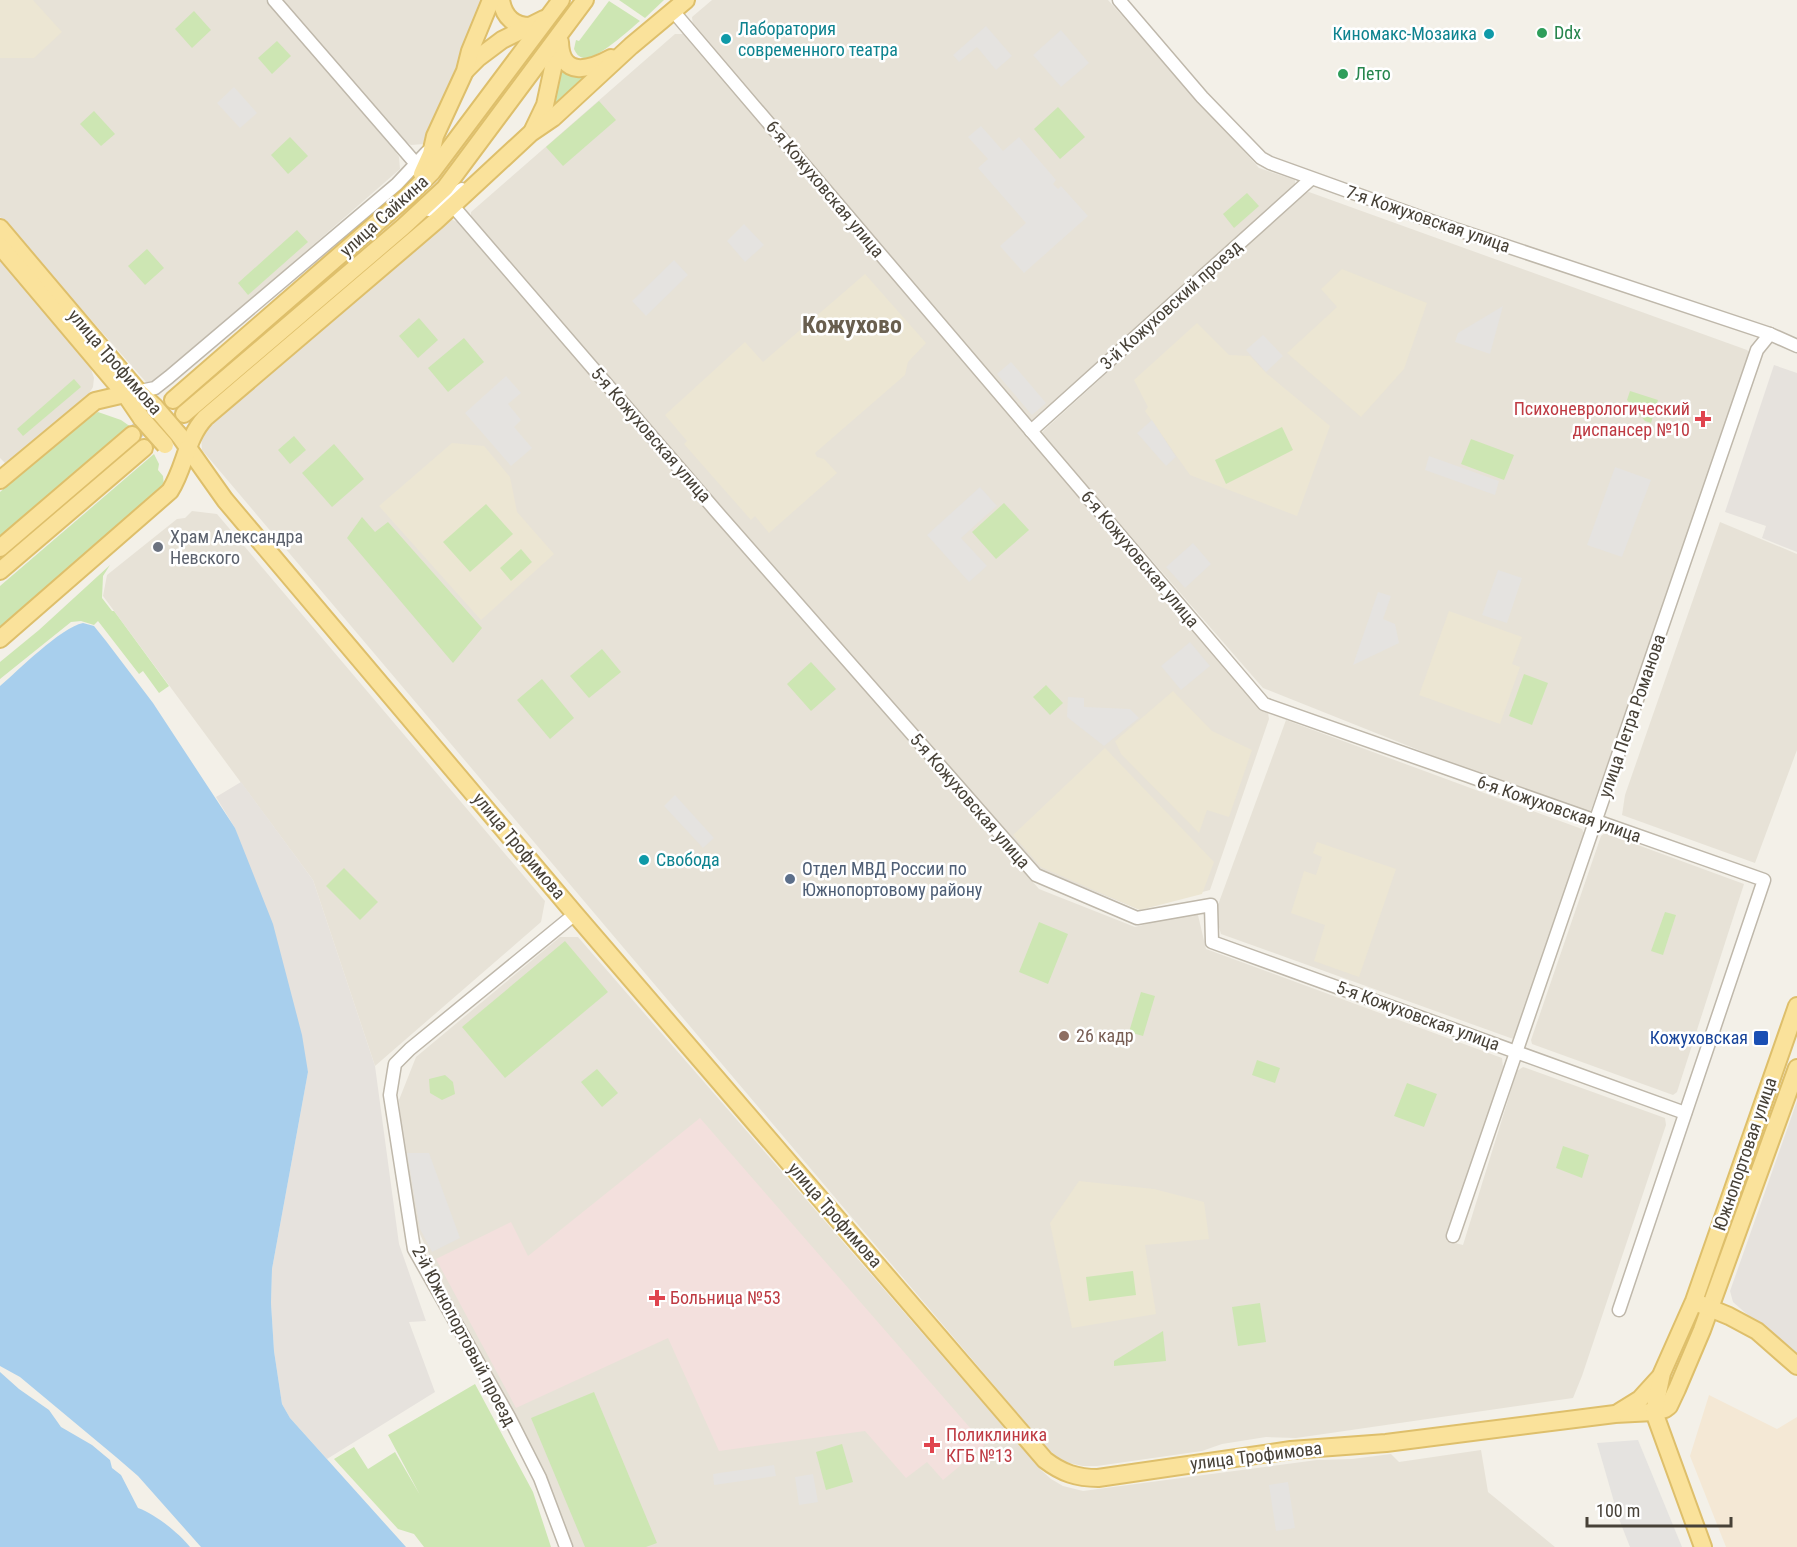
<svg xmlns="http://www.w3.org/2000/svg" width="1797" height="1547" font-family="'Roboto Condensed',sans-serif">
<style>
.residential{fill:#e7e2d7}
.commercial{fill:#f4e8d5}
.industrial{fill:#e6e2dd}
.education{fill:#ece6d3}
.medical{fill:#f3e0dd}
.green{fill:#cde6b3}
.parking{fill:#e5e3e0}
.water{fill:#a8cfed}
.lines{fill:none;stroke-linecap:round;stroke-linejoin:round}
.major-tunnel{stroke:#d1cdc5;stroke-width:16;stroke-dasharray:16 8;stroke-linecap:butt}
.minor-casing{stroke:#bfb8ab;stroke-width:15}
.major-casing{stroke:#debf6b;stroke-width:20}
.minor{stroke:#fff;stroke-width:12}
.major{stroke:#fae29b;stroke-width:16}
.major-bridge-casing{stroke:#debf6b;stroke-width:20;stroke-linecap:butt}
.major-bridge{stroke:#fae29b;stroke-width:16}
.leisure-dot{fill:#2e9e5b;stroke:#fff;stroke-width:2}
.culture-dot{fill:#0f9aa8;stroke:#fff;stroke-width:2}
.health-dot{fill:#e0444e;stroke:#fff;stroke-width:2}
.worship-dot{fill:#6b7280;stroke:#fff;stroke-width:2}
.service-dot{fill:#5c6f8a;stroke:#fff;stroke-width:2}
.education-dot{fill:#8d6e63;stroke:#fff;stroke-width:2}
.transit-dot{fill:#1a4fb4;stroke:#fff;stroke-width:2}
.labels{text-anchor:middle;stroke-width:5;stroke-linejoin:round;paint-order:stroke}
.culture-label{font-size:18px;fill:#0d838f;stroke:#fff;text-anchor:start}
.leisure-label{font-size:18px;fill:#27864d;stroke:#fff;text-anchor:start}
.street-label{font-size:18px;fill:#474137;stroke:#fff}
.health-label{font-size:18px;fill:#be3a42;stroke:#fff;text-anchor:start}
.worship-label{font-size:18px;fill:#5b616d;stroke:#fff;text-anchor:start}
.service-label{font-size:18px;fill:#4e5e75;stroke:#fff;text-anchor:start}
.education-label{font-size:18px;fill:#785e54;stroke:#fff;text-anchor:start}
.transit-label{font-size:18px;fill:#164399;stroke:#fff;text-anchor:end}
.district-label{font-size:24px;font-weight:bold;fill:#695f4f;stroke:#fff}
</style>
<rect width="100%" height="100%" fill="#f3f0e8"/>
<g class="residential">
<path d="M0 0H266L395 151 399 157 400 169 161 378 151 383 146 382 0 217Z"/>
<path d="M282 0H485L428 140 424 144 411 145 399 137Z"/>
<path d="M712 0H1108L1259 168 1295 180V185L1035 423 1030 421 693 26 692 17Z"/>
<path d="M675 34H683L1035 444 1199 628 1268 713 1269 719 1210 890 1138 909 1039 869 471 220V212Z"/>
<path d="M1309 192 1747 350 1751 354 1590 813 1584 816 1263 688 1041 433 1304 193Z"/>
<path d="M451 219 457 222 1039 889 1135 927 1197 911 1206 949 1502 1058 1503 1067 1447 1241 1463 1245 1517 1071 1523 1067 1665 1118 1666 1125 1582 1376 1573 1398 1296 1438 1266 1437 1222 1444 1202 1451 1097 1466H1083L1069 1463 1057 1457 1048 1449 202 450 201 436 203 430 445 221Z"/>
<path d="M0 258 77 351 91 369 94 378 93 387 88 395 7 465 0 458Z"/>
<path d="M192 511 217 514 545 901 541 922 375 1066 313 880 103 596 107 575 177 519 185 518Z"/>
<path d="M1720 522 1797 554V750L1755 863 1622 815 1625 795Z"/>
<path d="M1286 720 1582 829 1585 835 1516 1040 1221 934 1215 913Z"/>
<path d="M1605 833 1744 884 1677 1092 1673 1095 1532 1044 1531 1040 1601 836Z"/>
<path d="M560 937H578L1041 1470 1051 1479 1063 1486 1083 1491 1317 1460 1352 1459 1391 1454 1399 1462 1481 1450 1488 1492 1555 1547H573L546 1477 460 1323 410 1212 399 1100 416 1057Z"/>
</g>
<path class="commercial" d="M1709 1395 1777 1429 1797 1417V1547H1726L1690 1456Z"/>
<g class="industrial">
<path d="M1774 365 1797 373V552L1762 538 1766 526 1725 512Z"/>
<path d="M241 782 313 880 375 1066 399 1244 426 1321 409 1322 435 1392 327 1459 290 1418 282 1404 274 1351 271 1303 272 1269 308 1072 235 828 216 797Z"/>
<path d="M1797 1101V1358L1733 1302 1730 1291Z"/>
</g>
<g class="education">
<path d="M0 0H33L62 32 34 58H0Z"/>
<path d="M1342 269 1427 303 1404 369 1361 417 1287 353 1337 307 1321 289Z"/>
<path d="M865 274 926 343 908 362 905 375 815 453 817 457 824 459 837 473 769 533 755 516 751 520 684 444 687 441 665 415 745 342 763 362Z"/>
<path d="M1197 323 1229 355 1250 356 1266 373 1330 426 1297 516 1190 475 1145 411 1148 407 1134 380Z"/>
<path d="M452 443 484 446 510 477 517 512 554 554 481 620 379 506Z"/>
<path d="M1449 611 1522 637 1512 664 1520 667 1500 724 1419 695Z"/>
<path d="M1173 691 1212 731 1252 750 1229 817 1207 810 1199 833 1121 754 1115 741Z"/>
<path d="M1105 748 1214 862 1202 894 1140 910 1041 867 1013 835Z"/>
<path d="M1317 842 1396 869 1359 977 1314 961 1325 925 1291 913 1304 871 1316 875 1322 857 1313 853Z"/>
<path d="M1079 1181 1154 1189 1204 1202 1209 1239 1145 1245 1156 1314 1072 1328 1050 1223Z"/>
</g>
<path class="medical" d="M700 1118 985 1445 943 1480 927 1462 906 1478 865 1431 719 1451 668 1338 516 1408 436 1259 511 1222 528 1256Z"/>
<g class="green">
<path d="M619 0H664L645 18Z"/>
<path d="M609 1 640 21C629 30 597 60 584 58 578 57 576 53 574 49L576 40 579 41Z"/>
<path d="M194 11 211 30 192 48 175 29Z"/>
<path d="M277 41 291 56 272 74 258 58Z"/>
<path d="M558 66 591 73 547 118Z"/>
<path d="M599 101 616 120 563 166 546 147Z"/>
<path d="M1058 107 1085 137 1060 159 1034 129Z"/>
<path d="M94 111 115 134 101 146 80 124Z"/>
<path d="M290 137 308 156 288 174 271 155Z"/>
<path d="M1247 193 1259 206 1234 228 1223 214Z"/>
<path d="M297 230 308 242 248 295 238 283Z"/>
<path d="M147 249 164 268 145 285 128 266Z"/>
<path d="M419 318 438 340 418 358 399 336Z"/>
<path d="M464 338 484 362 448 392 428 368Z"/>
<path d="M74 379 81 387 23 436 17 429Z"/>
<path d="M1630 391 1658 400 1651 423 1645 421 1627 400Z"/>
<path d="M98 412 121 420 131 427 0 537V492L77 425Z"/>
<path d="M1282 427 1293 450 1226 484 1215 460Z"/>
<path d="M294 436 306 450 290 464 278 450Z"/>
<path d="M1471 439 1514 455 1504 480 1461 464Z"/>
<path d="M334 444 364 479 332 507 302 473Z"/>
<path d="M154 454 159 464 158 470 163 476 164 486 0 632V586Z"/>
<path d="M1004 503 1029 530 996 559 972 532Z"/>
<path d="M486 504 513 534 470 572 443 542Z"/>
<path d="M362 517 375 532 388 522 482 628 453 663 347 538Z"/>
<path d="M521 549 532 562 511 581 500 568Z"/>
<path d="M110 565 103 576 102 598 112 611H114L169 686 159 693 143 671 139 674 98 621 94 625 81 621 71 622 0 679V662L39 630Z"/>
<path d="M602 649 621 672 589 698 570 676Z"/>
<path d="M811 662 836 689 811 711 787 684Z"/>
<path d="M1524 674 1548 683 1532 725 1509 716Z"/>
<path d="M542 679 574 718 550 739 517 700Z"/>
<path d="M1046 685 1063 703 1050 715 1033 697Z"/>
<path d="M344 868 378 902 360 920 326 886Z"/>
<path d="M1665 912 1676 915 1663 955 1651 951Z"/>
<path d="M1039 922 1068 934 1048 984 1019 972Z"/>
<path d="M565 941 608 992 505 1078 462 1027Z"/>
<path d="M1141 992 1155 996 1143 1036 1129 1032Z"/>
<path d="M1257 1060 1280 1068 1275 1083 1252 1075Z"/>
<path d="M597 1069 618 1093 602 1107 581 1082Z"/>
<path d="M445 1075 453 1082 455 1094 442 1100 430 1093 429 1079Z"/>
<path d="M1407 1083 1437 1094 1424 1127 1394 1116Z"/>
<path d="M1563 1146 1589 1155 1582 1178 1556 1168Z"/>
<path d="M1133 1271 1136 1295 1089 1301 1086 1277Z"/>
<path d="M1260 1303 1266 1342 1238 1346 1232 1307Z"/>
<path d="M1163 1331 1166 1361 1114 1366V1361Z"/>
<path d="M475 1384 533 1492 551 1547H424L414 1534 398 1529 334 1459 354 1447 368 1469 395 1452 420 1495 388 1435Z"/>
<path d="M594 1392 657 1543 646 1547H585L531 1418Z"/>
<path d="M842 1444 853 1482 826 1490 816 1452Z"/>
</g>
<g class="parking">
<path d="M986 26 1012 56 996 70 977 47 959 62 953 55Z"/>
<path d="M1061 30 1089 63 1061 87 1033 55Z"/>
<path d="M234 87 257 113 240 128 217 103Z"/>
<path d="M981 126 1003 151 1019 137 1056 180 1053 184 1058 189 1061 186 1088 216 1024 273 1000 246 1026 223 978 168 988 159 968 137Z"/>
<path d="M744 224 764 245 745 262 727 241Z"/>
<path d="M674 260 688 275 646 316 632 301Z"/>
<path d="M1503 306 1490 354 1455 342 1458 333Z"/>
<path d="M1263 335 1283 356 1266 372 1246 350Z"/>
<path d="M1011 362 1046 403 1032 415 997 374Z"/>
<path d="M506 376 521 393 508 404 521 420 514 427 532 448 511 466 465 413Z"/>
<path d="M1152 420 1176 457 1166 466 1137 433Z"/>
<path d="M1429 456 1499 481 1495 495 1425 470Z"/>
<path d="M1615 467 1651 480 1622 557 1587 545Z"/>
<path d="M980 487 997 506 961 538 987 566 969 582 927 535Z"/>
<path d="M1193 543 1211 564 1185 588 1166 567Z"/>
<path d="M1498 570 1522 578 1507 623 1482 615Z"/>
<path d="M1378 592 1391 596 1383 619 1395 624 1399 643 1353 665Z"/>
<path d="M1190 642 1210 666 1181 690 1161 666Z"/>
<path d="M1068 697 1084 698V707L1130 709 1139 718 1104 746 1067 717Z"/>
<path d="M675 795 714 838 703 848 664 806Z"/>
<path d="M407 1153H429L460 1238 432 1252 420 1229Z"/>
<path d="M1638 1440 1682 1547H1630L1619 1519 1597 1443Z"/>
<path d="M774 1465 776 1476 714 1485 713 1474Z"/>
<path d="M813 1474 818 1502 799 1505 795 1477Z"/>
<path d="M1288 1482 1295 1528 1276 1531 1269 1485Z"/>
</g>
<g class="water">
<path d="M83 623 94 626 106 641 153 703 235 828 273 924 302 1035 308 1072 272 1269 271 1303 274 1351 282 1404 290 1418 406 1547H201L138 1476 116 1457 20 1377 0 1366V686C19 670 60 628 83 623Z"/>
<path d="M0 1372 19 1389 49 1410 61 1427 92 1445 110 1460 112 1468 121 1475 138 1508C155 1514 179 1533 190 1547H0Z"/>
</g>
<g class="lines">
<path class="major-tunnel" d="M132 435 173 400"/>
<g class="minor-casing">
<g id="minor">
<path d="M274 0 417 165"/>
<path d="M1119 0 1202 97 1261 158 1270 163 1434 222 1770 334 1797 346"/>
<path d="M673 11 1264 704 1764 880 1619 1310"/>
<path d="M453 206 716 511 1036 875 1137 918 1211 905 1212 942 1685 1113"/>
<path d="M429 210 462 189"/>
<path d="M135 392 155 388 169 377 397 184 427 152"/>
<path d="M1031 431 1311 179"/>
<path d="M1453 1236 1757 350 1770 334"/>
<path d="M566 1547 540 1478 509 1417 414 1249 390 1095 395 1064 410 1049 575 914"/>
</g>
</g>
<g class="major-casing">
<g id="major">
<path d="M501 0C504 18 515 27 532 26"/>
<path d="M560 42C561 78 589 70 611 58"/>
<path d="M466 70 478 58 502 40 544 19"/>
<path d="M533 130 545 105 559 40"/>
<path d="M422 174 431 154 435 136 465 71 470 51 491 0"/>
<path d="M0 228 138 391 155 407"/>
<path d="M0 246 125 394 142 419"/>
<path d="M173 400 408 196 432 172 561 0"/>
<path d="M184 414 403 227 445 188 585 0"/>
<path d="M179 435 225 500 575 914 1045 1460C1062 1473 1077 1478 1098 1478L1291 1450 1386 1443 1615 1414 1654 1412 1665 1409 1669 1406 1677 1389 1702 1330 1797 1068"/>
<path d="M0 480 95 401 125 394"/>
<path d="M0 548 132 435"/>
<path d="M0 571 144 448"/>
<path d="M0 639 170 491C185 468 186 438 205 418L436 221 531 133 553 118 631 46 686 0"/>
<path d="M1700 1304 1729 1316 1757 1331 1797 1366"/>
<path d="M1619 1412 1640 1399 1660 1377"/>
<path d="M1703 1547 1654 1412 1662 1373 1694 1301 1797 1006"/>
</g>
</g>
<use href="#minor" class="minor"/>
<use href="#major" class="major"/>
<g class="major-bridge-casing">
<g id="major-bridge">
<path d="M155 407 179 435"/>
<path d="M142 419 165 445"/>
</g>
</g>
<use href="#major-bridge" class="major-bridge"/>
</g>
<g class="leisure-dot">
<circle cx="1542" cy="33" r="6"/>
<circle cx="1343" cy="74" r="6"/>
</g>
<g class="culture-dot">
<circle cx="1489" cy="34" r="6"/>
<circle cx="726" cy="39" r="6"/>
<circle cx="644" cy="860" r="6"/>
</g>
<g class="health-dot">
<path d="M1700 410h6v6h6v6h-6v6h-6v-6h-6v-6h6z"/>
<path d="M654 1289h6v6h6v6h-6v6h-6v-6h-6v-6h6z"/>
<path d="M929 1436h6v6h6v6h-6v6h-6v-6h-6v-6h6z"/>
</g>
<circle class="worship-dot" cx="158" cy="547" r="6"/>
<circle class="service-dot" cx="790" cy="879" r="6"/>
<circle class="education-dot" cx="1064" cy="1036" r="6"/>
<rect class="transit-dot" x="1753" y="1030" width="16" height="16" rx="3"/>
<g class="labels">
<g class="culture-label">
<text x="738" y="35">Лаборатория<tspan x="738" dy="21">современного театра</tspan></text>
<text x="1477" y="40" text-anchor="end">Киномакс-Мозаика</text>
<text x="656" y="866">Свобода</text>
</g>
<g class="leisure-label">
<text x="1554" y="39">Ddx</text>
<text x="1355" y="80">Лето</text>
</g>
<g class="street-label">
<text transform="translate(825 189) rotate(50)" y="6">6-я Кожуховская улица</text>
<text transform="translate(384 216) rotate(-42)" y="6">улица Сайкина</text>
<text transform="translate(1428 219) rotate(19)" y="6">7-я Кожуховская улица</text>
<text transform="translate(1171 305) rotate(-42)" y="6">3-й Кожуховский проезд</text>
<text transform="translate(115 362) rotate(49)" y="6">улица Трофимова</text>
<text transform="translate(651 435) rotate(49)" y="6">5-я Кожуховская улица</text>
<text transform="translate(1140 559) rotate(50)" y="6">6-я Кожуховская улица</text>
<text transform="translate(1632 716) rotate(-71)" y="6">улица Петра Романова</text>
<text transform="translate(970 801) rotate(49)" y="6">5-я Кожуховская улица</text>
<text transform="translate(1559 809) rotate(19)" y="6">6-я Кожуховская улица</text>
<text transform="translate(519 846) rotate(50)" y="6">улица Трофимова</text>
<text transform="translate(1418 1016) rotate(20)" y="6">5-я Кожуховская улица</text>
<text transform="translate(1745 1154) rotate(-71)" y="6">Южнопортовая улица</text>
<text transform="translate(835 1215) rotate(49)" y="6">улица Трофимова</text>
<text transform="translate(464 1336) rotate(62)" y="6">2-й Южнопортовый проезд</text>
<text transform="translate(1256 1456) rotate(-7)" y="6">улица Трофимова</text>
</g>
<g class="health-label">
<text x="1690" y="415" text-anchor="end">Психоневрологический<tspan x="1690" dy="21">диспансер №10</tspan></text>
<text x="670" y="1304">Больница №53</text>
<text x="946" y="1441">Поликлиника<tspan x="946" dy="21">КГБ №13</tspan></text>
</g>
<g class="worship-label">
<text x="170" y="543">Храм Александра<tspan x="170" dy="21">Невского</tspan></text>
</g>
<g class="service-label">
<text x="802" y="875">Отдел МВД России по<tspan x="802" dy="21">Южнопортовому району</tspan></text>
</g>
<g class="education-label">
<text x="1076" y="1042">26 кадр</text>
</g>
<g class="transit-label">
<text x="1748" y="1044">Кожуховская</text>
</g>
<g class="district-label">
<text x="852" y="333">Кожухово</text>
</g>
</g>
<path d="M1587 1517v9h144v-9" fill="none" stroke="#474137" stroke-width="3"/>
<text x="1596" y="1517" font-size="18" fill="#474137" stroke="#ffffff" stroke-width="4.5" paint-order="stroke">100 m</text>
</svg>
